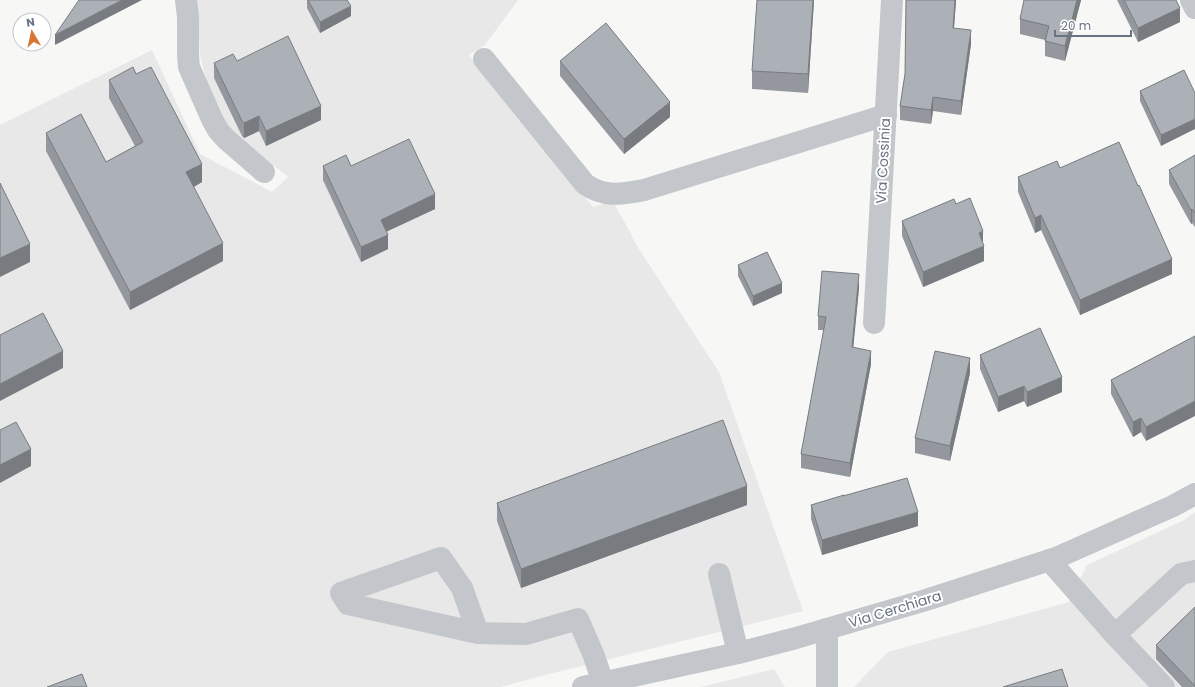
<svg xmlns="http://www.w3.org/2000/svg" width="1195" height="687" font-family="Poppins,sans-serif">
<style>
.built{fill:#e8e8e8}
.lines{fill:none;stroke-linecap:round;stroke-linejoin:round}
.minor{stroke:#c3c6ca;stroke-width:22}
.wall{fill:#94989e}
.shaded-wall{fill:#787c81}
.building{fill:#acb1b8;stroke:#787c81}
.labels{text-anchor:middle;stroke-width:4;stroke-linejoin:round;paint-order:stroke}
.street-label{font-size:14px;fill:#697384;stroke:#fff}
</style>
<rect width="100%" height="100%" fill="#f7f8f5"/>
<g class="built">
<path d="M197 0H518L485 45 469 55 593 207 613 201 639 249 719 372 803 611 541 676 501 687H0V125L152 50 200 154 272 192 288 177 224 126 211 96 200 56Z"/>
<path d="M1195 512V687H854L888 652 1069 602 1087 565 1184 520Z"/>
<path d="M774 669 785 687H701Z"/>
</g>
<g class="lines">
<g class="minor">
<path d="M186 0 188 17V55L189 67 212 119 218 130 226 139 264 172"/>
<path d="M1191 0 1195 8"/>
<path d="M484 59 585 184C605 198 622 194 644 190L886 115"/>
<path d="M874 323 892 0"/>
<path d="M1049 560 1115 635 1164 687"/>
<path d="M719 574 738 653"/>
<path d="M478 633 348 604 341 593 441 558 462 588 478 633 526 634 578 619 594 656 603 683"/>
<path d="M1115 635 1181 574 1195 571"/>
<path d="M583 687 738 653 796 638 926 600 1056 558 1173 506 1195 494"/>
<path d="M827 687V629"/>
</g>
</g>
<g class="wall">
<path d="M307 0H347L351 16 320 33 307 8Z"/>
<path d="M814 0 808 93 752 89V71Z"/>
<path d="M906 0H956L954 28 971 44 961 115 933 111 931 124 900 120V106L905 74Z"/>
<path d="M1024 0H1081L1065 61 1045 56V40L1020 34V19Z"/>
<path d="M1117 0H1176L1180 22 1138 42Z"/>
<path d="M237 61 321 120 266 146 259 131 244 138 242 136 214 78V63Z"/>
<path d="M560 61 670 117 624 154 560 76Z"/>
<path d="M1184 70 1161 146 1140 101V91Z"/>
<path d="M136 74 202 182 194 187 223 261 130 310 46 151V133L106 162 135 146 109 98V80Z"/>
<path d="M1195 155V227L1192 223 1191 224 1169 184V170Z"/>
<path d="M323 166H351L435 209 386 232 388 249 361 262 323 180Z"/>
<path d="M1018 177 1172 274 1080 315 1041 230 1035 233 1018 192Z"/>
<path d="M902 221 983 243 984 261 923 287 902 236Z"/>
<path d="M738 265 782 293 753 306 738 276Z"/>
<path d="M859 288 853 347 871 364 850 477 801 468V454L824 330H818V316Z"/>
<path d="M1195 336 1146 441 1141 432 1133 437 1111 394V380Z"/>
<path d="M980 355 1062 392 1027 407 1024 401 998 412 980 369Z"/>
<path d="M970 373 950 461 915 453V438Z"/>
<path d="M844 496 918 526 822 555 811 519V505Z"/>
<path d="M497 503 747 505 521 588 497 521Z"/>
<path d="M1195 607V687H1182L1156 659V645Z"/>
</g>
<g class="shaded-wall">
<path d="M122 0H142L55 45V35Z"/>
<path d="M813 0H814L808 93V74Z"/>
<path d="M955 0H956L953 42V28Z"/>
<path d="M1077 0H1081L1065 61V46Z"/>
<path d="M351 6V16L320 33V22Z"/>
<path d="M1180 8V22L1138 42V28Z"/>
<path d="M971 30V44L961 115V101Z"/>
<path d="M933 97V111L931 124V110Z"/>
<path d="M670 102V117L624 154V139Z"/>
<path d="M321 106V120L266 146V131Z"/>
<path d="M259 116V131L244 138V123Z"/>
<path d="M1195 119V129L1161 146V135Z"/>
<path d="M202 164V182L186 191V172Z"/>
<path d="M435 194V209L381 234V220Z"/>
<path d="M1192 209V223L1191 224V210Z"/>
<path d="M1041 215V230L1035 233V218Z"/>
<path d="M983 231V245L979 233Z"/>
<path d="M388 235V249L361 262V247Z"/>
<path d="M223 243V261L130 310V292Z"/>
<path d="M30 244V262L0 277V258Z"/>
<path d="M984 246V261L923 287V272Z"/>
<path d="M1172 259V274L1080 315V300Z"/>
<path d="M859 274V288L852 361V347Z"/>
<path d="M782 283V293L753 306V296Z"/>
<path d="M63 351V368L0 401V384Z"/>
<path d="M871 351V364L850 477V463Z"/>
<path d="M970 358V373L950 461V446Z"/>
<path d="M1062 377V392L1027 407V392Z"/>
<path d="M1024 386V401L998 412V397Z"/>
<path d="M1195 401V416L1146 441V427Z"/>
<path d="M1141 418V432L1133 437V422Z"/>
<path d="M31 449V466L0 483V465Z"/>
<path d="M747 486V505L521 588V569Z"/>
<path d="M918 512V526L822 555V540Z"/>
</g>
<g class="building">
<path d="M79 0H122L55 35Z"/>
<path d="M308 0H347L351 6 320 22Z"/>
<path d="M757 0H813L808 74 752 71Z"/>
<path d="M906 0H955L953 28 971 30 961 101 933 97 931 110 900 106 905 74Z"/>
<path d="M1024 0H1077L1065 46 1045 41 1049 26 1020 19Z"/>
<path d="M1124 0H1176L1180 8 1138 28Z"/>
<path d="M606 23 670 102 624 139 560 61Z"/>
<path d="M288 36 321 106 266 131 259 116 244 123 242 121 214 63 233 54 237 61Z"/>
<path d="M133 67 136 74 151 67 202 164 186 172 223 243 130 292 46 133 81 114 106 162 143 142 109 80Z"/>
<path d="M1184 70 1195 93V119L1161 135 1140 91Z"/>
<path d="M409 139 435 194 381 220 388 235 361 247 323 166 346 155 351 166Z"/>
<path d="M1119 142 1138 186 1139 185 1172 259 1080 300 1041 215 1035 218 1018 177 1057 161 1060 168Z"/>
<path d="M1195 155V213L1192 209 1191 210 1169 170Z"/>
<path d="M0 183 30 244 0 258Z"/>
<path d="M970 198 983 231 979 233 984 246 923 272 902 221 954 199 956 204Z"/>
<path d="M767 252 782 283 753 296 738 265Z"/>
<path d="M822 271 859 274 852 347 871 351 850 463 801 454 826 317 818 316Z"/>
<path d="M43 313 63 351 0 384V335Z"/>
<path d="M1040 328 1062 377 1027 392 1024 386 998 397 980 355Z"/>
<path d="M1195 336V401L1146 427 1141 418 1133 422 1111 380Z"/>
<path d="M935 351 970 358 950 446 915 438Z"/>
<path d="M723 420 747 486 521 569 497 503Z"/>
<path d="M16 422 31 449 0 465V430Z"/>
<path d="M907 478 918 512 822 540 811 505 844 495 843 496Z"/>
<path d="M1195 607V686L1156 645Z"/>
<path d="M1062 669 1068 687H1003Z"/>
<path d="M82 674 87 687H47Z"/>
</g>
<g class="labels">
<g class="street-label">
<text transform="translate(883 161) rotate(-87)" y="5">Via Cossinia</text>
<text transform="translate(895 609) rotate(-17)" y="5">Via Cerchiara</text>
</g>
</g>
<g transform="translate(32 32) rotate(351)"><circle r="19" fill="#ffffff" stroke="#c3c7ce"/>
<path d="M0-3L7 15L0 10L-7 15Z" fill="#d87734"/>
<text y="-6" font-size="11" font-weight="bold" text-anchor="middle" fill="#697384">N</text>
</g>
<path d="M1055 30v6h76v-6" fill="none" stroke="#697384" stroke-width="2"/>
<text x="1061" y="30" font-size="12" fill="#697384" stroke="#ffffff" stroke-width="3" paint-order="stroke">20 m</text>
</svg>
